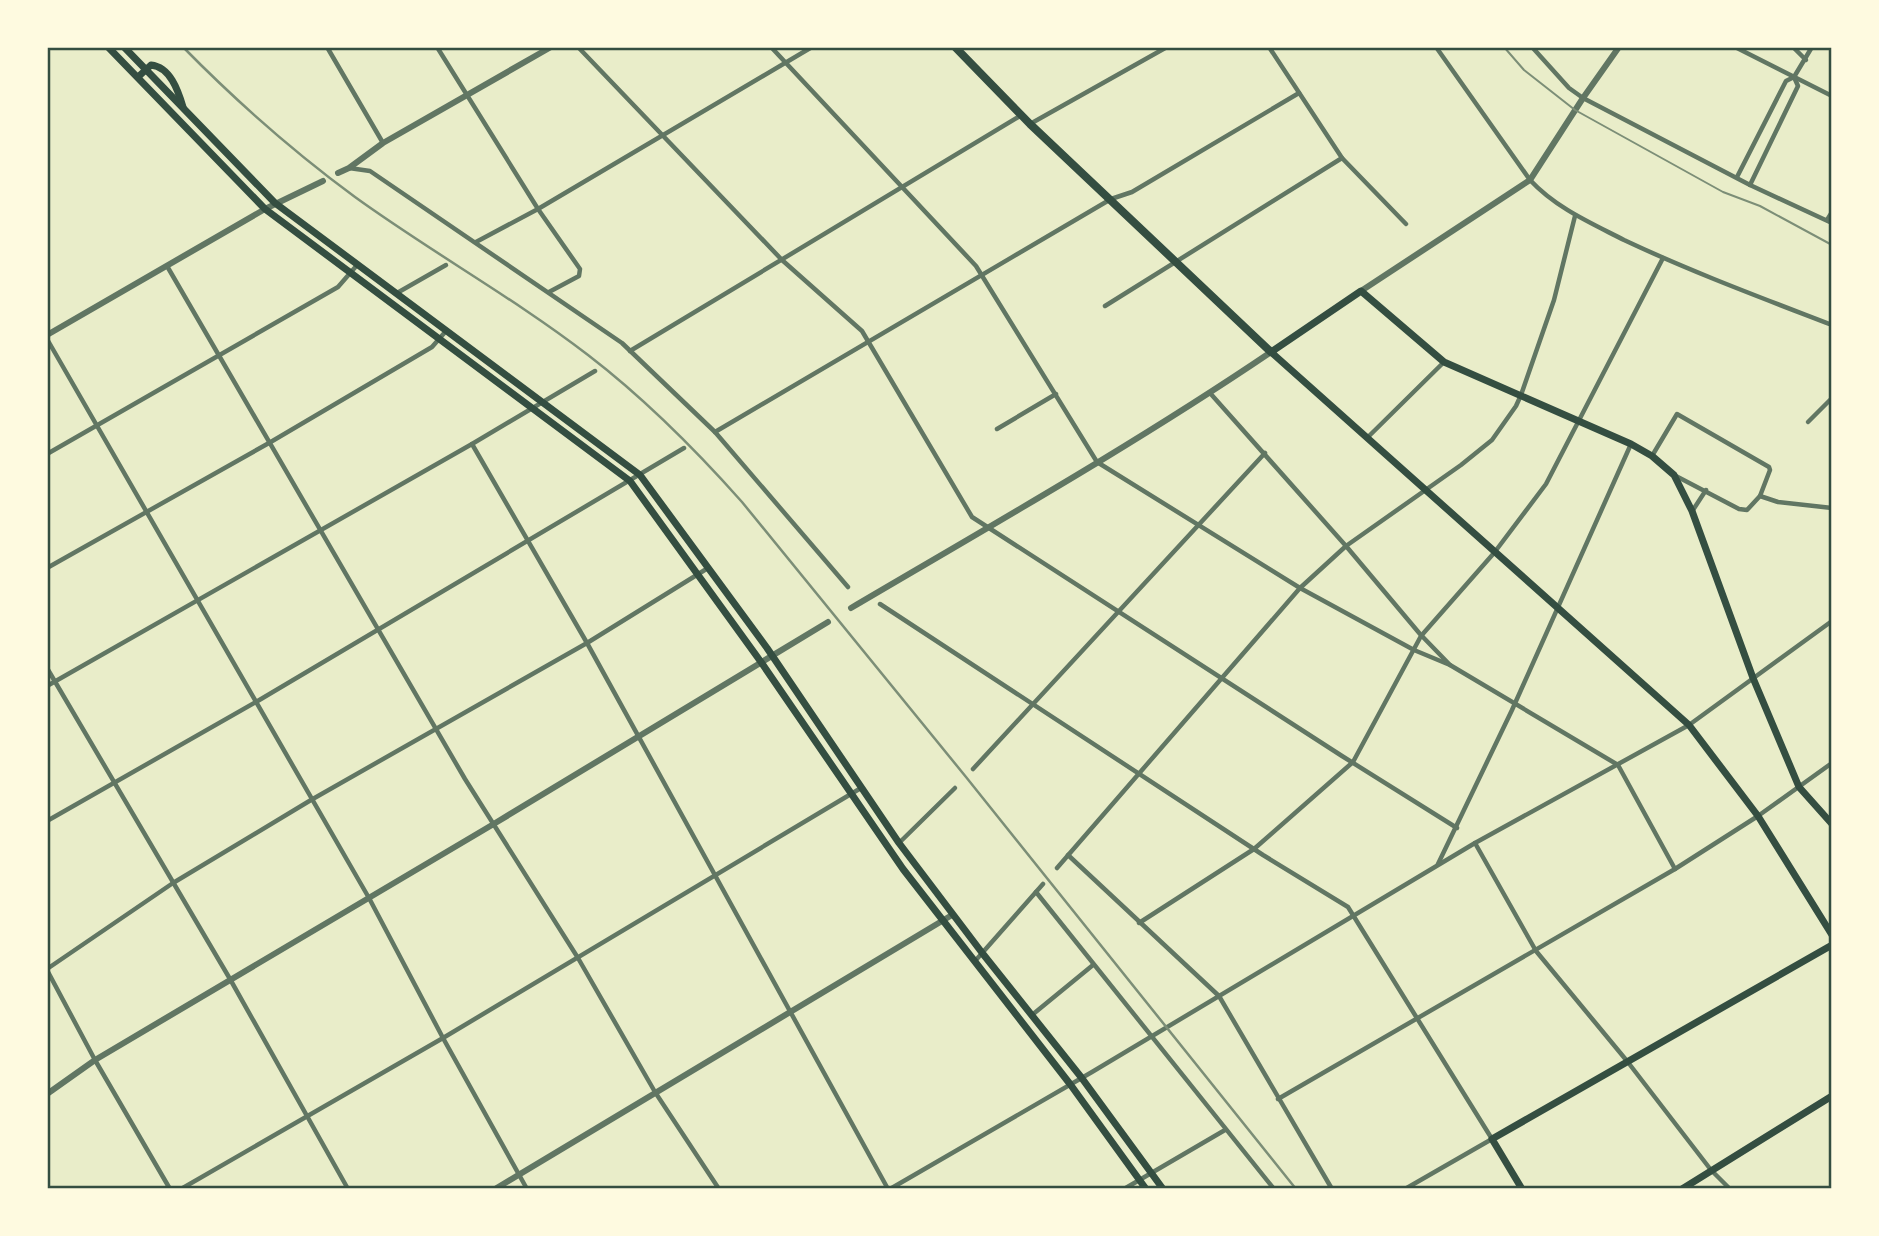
<svg xmlns="http://www.w3.org/2000/svg" width="1879" height="1236" font-family="Overpass,sans-serif">
<style>
.lines{fill:none;stroke-linecap:round;stroke-linejoin:round}
.minor{stroke:#617663;stroke-width:4.5}
.tertiary{stroke:#617663;stroke-width:6}
.secondary{stroke:#344e41;stroke-width:7}
.primary{stroke:#344e41;stroke-width:8}
.tram{stroke:#7c8e77;stroke-width:2}
.rail{stroke:#7c8e77;stroke-width:2.5}
.neatline{fill:none;stroke:#344e41;stroke-width:2.5}
</style>
<rect width="100%" height="100%" fill="#e9edc9"/>
<g class="lines">
<g class="minor">
<path d="M327 47 383 143"/>
<path d="M437 47 538 209 580 269 579 276 549 292"/>
<path d="M578 47 782 260 862 331 972 517 1342 756 1457 828"/>
<path d="M771 47 976 266 1097 462 1300 588 1414 650 1450 665"/>
<path d="M1269 47 1342 158 1406 224"/>
<path d="M1436 47 1530 180C1556 208 1591 223 1624 240 1692 272 1762 298 1832 325"/>
<path d="M1532 47 1569 88 1583 98 1750 185 1832 223"/>
<path d="M1735 47 1832 96"/>
<path d="M1793 47 1806 60"/>
<path d="M1030 124 1167 47"/>
<path d="M349 168 370 171 622 343 715 432 848 587"/>
<path d="M1737 177 1786 81 1794 77 1812 47"/>
<path d="M1750 185 1798 86 1794 77"/>
<path d="M1827 220 1832 212"/>
<path d="M476 242 538 209 812 47"/>
<path d="M167 266 465 779 578 958 655 1092 719 1189"/>
<path d="M397 293 446 265"/>
<path d="M1105 306 1342 158"/>
<path d="M47 339 369 898 443 1038 527 1189"/>
<path d="M630 351 1020 116"/>
<path d="M1210 393 1346 546 1420 634 1450 665 1618 765 1675 869"/>
<path d="M1808 422 1832 398"/>
<path d="M997 429 1056 394"/>
<path d="M715 432 1111 199 1132 192 1299 93"/>
<path d="M1368 437 1444 362"/>
<path d="M472 444 587 643 888 1189"/>
<path d="M47 454 338 287 358 264"/>
<path d="M1652 456 1677 414 1769 467 1770 470 1760 496"/>
<path d="M1674 475 1739 509 1747 510 1760 496 1778 502 1832 508"/>
<path d="M1693 510 1706 490"/>
<path d="M47 568 269 443 432 347 446 331"/>
<path d="M880 604 1263 855 1348 907 1492 1139 1405 1189"/>
<path d="M47 668 230 979 348 1189"/>
<path d="M47 686 472 444 595 371"/>
<path d="M973 769 1265 453"/>
<path d="M47 821 256 702 684 448"/>
<path d="M899 843 955 788"/>
<path d="M1475 843 1536 951 1627 1061 1711 1170 1730 1189"/>
<path d="M1068 855 1219 996 1332 1189"/>
<path d="M1438 864 1512 710 1631 444"/>
<path d="M1057 868 1300 588 1346 546 1461 465 1492 440 1516 406 1521 395 1554 300 1575 216"/>
<path d="M1036 892 1274 1189"/>
<path d="M1139 923 1254 849 1353 762 1421 636 1494 553 1546 484 1663 258"/>
<path d="M976 960 1043 884"/>
<path d="M47 969 173 883 311 800 587 643 708 568"/>
<path d="M47 970 95 1060 170 1189"/>
<path d="M1032 1015 1093 965"/>
<path d="M1278 1099 1675 869 1758 816 1832 763"/>
<path d="M181 1189 443 1038 861 788"/>
<path d="M890 1189 1092 1072 1475 843 1689 725 1832 621"/>
<path d="M1124 1189 1225 1130"/>
</g>
<g class="tertiary">
<path d="M338 173 349 168 383 143 551 47"/>
<path d="M1361 291 1530 180 1583 98 1619 47"/>
<path d="M47 335 265 209 323 181"/>
<path d="M851 608C992 525 1135 444 1271 352"/>
<path d="M47 1094 95 1060 492 825 828 622"/>
<path d="M495 1189 952 915"/>
</g>
<g class="secondary">
<path d="M108 47 265 209 630 481 761 662 903 869 1070 1084 1146 1189"/>
<path d="M124 47 275 203 640 475 767 648 899 843 983 954 1081 1077 1163 1189"/>
<path d="M138 77 151 65C170 67 178 90 183 107"/>
<path d="M1832 824 1799 787 1753 678 1692 511 1674 475 1652 456 1631 444 1444 362 1361 291 1271 352 1689 725 1758 816 1832 935"/>
<path d="M1522 1189 1492 1139 1832 945"/>
<path d="M1682 1189 1832 1096"/>
</g>
<path class="primary" d="M955 47 1030 124 1271 352"/>
<path class="tram" d="M1504 47 1524 70 1575 110 1723 192 1760 206 1832 245"/>
<path class="rail" d="M183 47C236 101 294 152 355 197 431 252 514 298 588 355 644 398 695 449 742 502L966 777 1296 1189"/>
</g>
<rect width="1879" height="1236" fill="none" stroke="#fefae0" stroke-width="98"/>
<rect x="49" y="49" width="1781" height="1138" class="neatline"/>
</svg>
